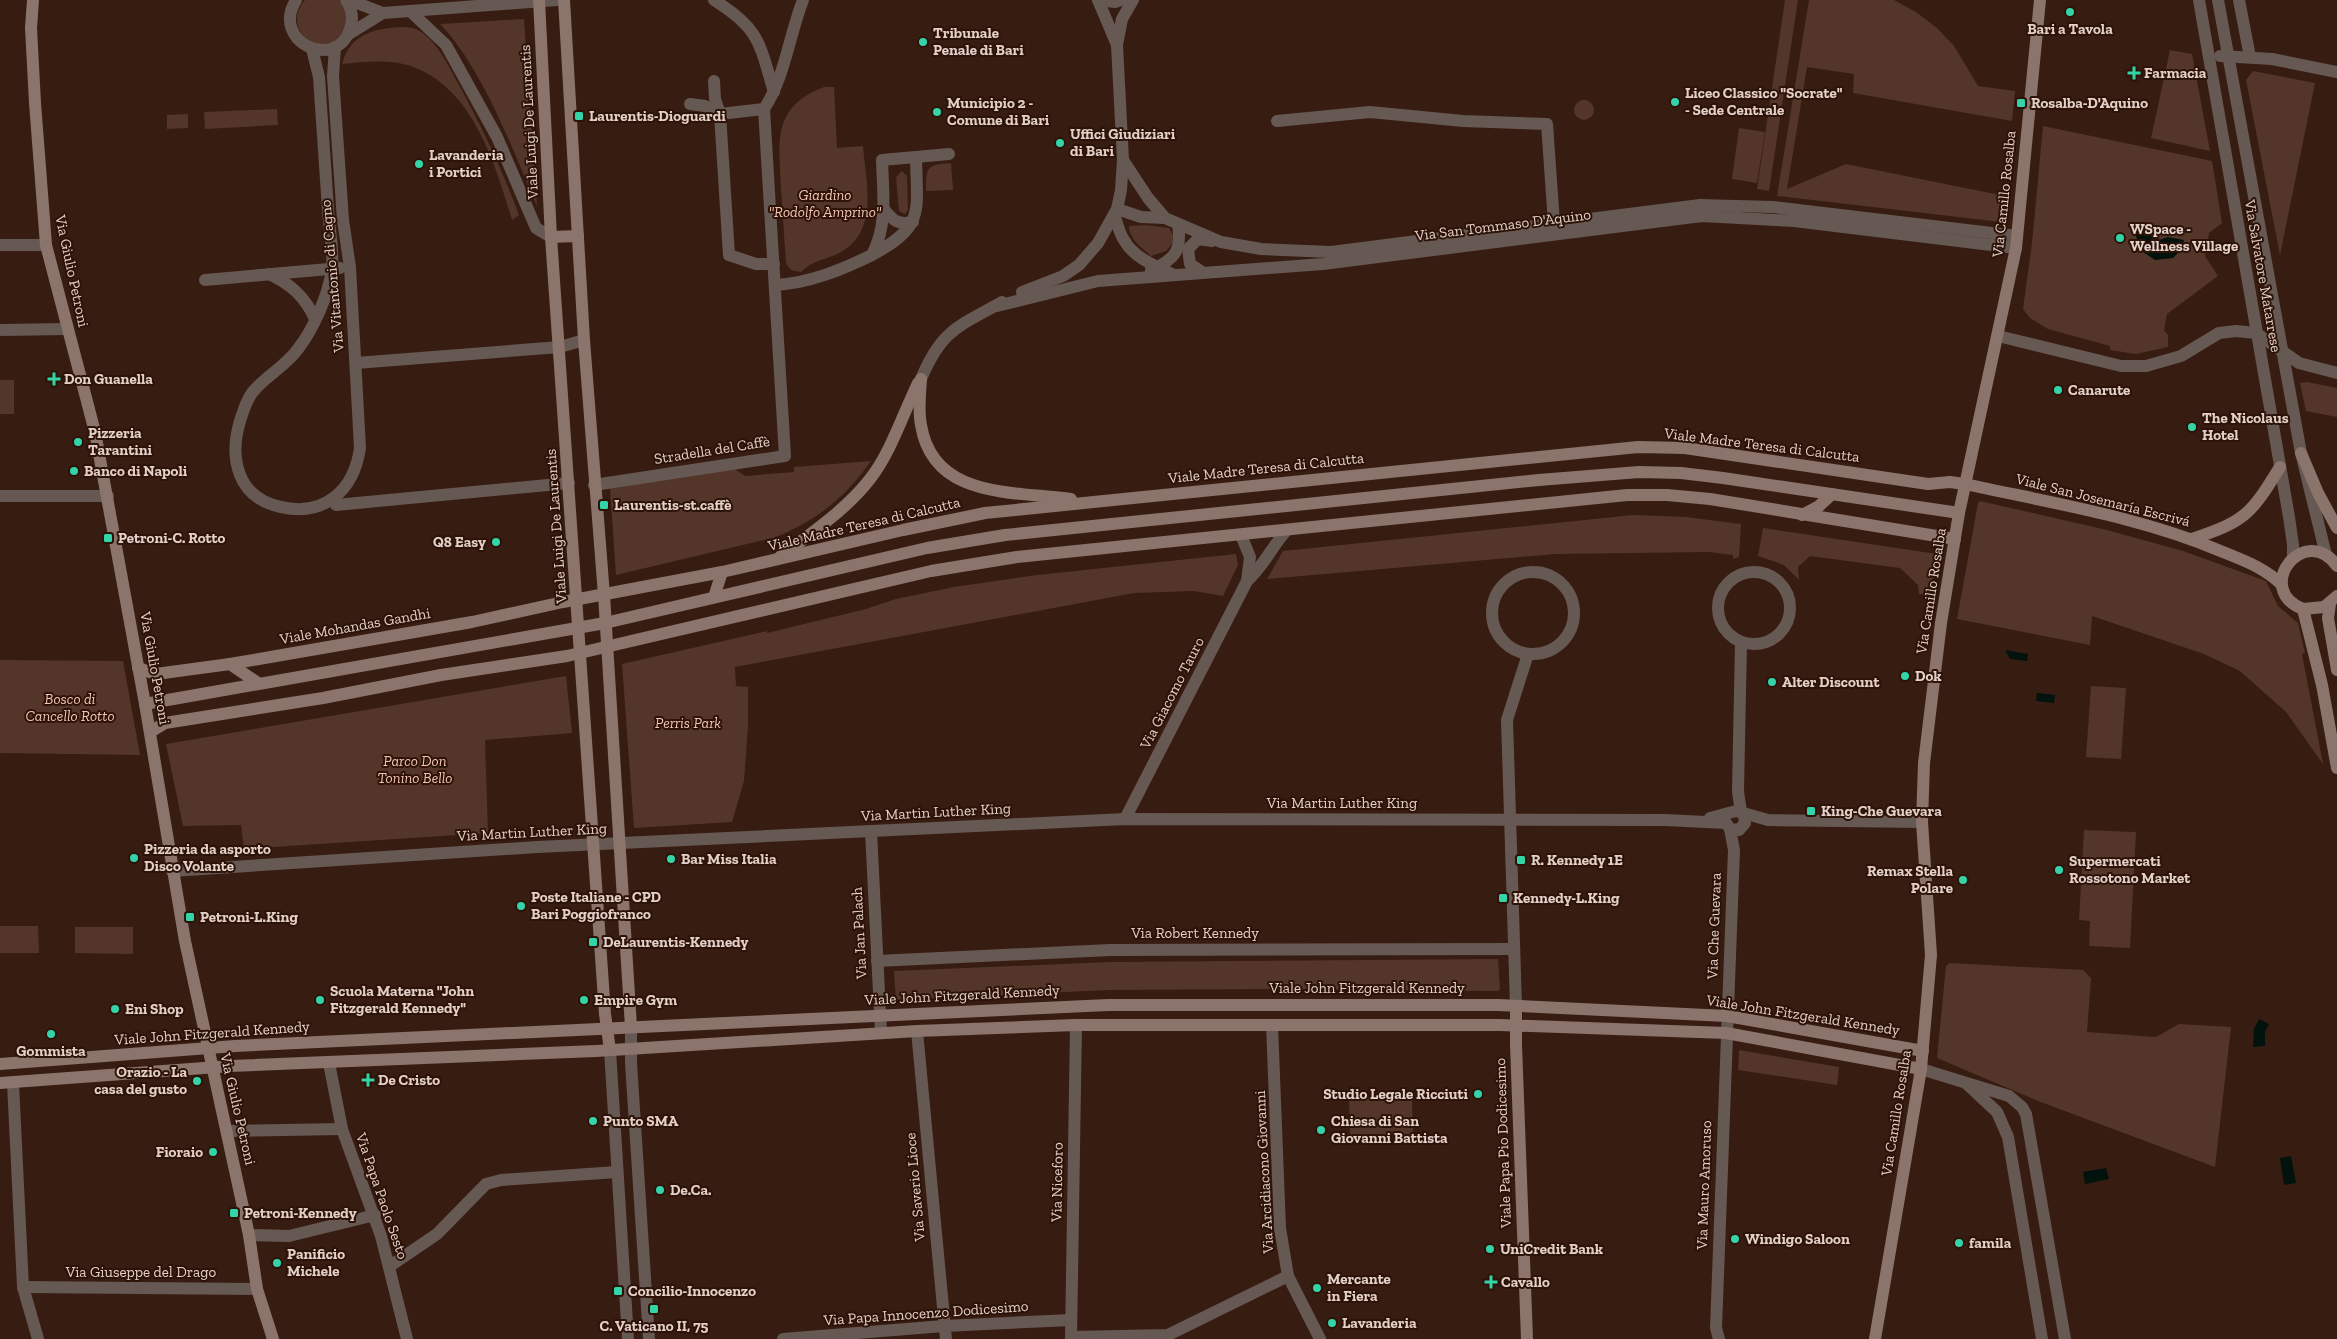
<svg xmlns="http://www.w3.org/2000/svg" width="2337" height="1339" font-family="'Zilla Slab',serif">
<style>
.green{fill:#543529}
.water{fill:#02130d}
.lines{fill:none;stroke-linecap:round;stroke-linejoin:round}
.street{stroke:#665852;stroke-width:12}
.secondary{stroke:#8b746b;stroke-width:12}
.poi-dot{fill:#33d4a8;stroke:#2c1207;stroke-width:2}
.labels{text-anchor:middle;stroke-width:4;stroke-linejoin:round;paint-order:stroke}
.poi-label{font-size:15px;font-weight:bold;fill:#e3d0c9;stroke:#2c1207;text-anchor:start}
.street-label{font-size:15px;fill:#e3d0c9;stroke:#2c1207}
.park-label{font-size:15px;font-style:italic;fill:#f5c6b3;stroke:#2c1207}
</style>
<rect width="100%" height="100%" fill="#371c11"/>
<g class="green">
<path d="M305 0H339C346 8 349 19 344 29 326 65 278 30 305 0Z"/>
<path d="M1785 0H1798L1769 191 1757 189Z"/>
<path d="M1809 0H1894L1916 12 1937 28 1954 46 1978 86 2015 91 2012 121 1853 93 1854 74 1807 67 1787 189 1846 164 2005 196 2001 222 1777 196Z"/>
<path d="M524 19 537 206C512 148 483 69 440 24Z"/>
<path d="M406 27C413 28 418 29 424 34 440 46 449 68 459 85 482 127 502 169 519 215L512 220C495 163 472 84 407 65 386 59 362 62 342 64 351 32 376 28 406 27Z"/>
<path d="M2170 50 2192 54 2210 151 2151 138Z"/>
<path d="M2253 71 2315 83 2280 255 2246 80Z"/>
<path d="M824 87H834L837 148 863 146C866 182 879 231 841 252 827 260 814 259 801 272 792 271 789 270 786 262 784 238 783 213 781 189 779 143 771 107 824 87Z"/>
<circle cx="1584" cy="110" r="10"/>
<path d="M277 109 278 125 205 129 204 112Z"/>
<path d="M188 114V128L167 129V115Z"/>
<path d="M2043 126 2212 161 2222 223 2209 233 2205 256 2218 276 2167 314 2164 330 2168 335V347L2136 354 2110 350V346L2048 329 2030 318 2023 309 2032 243Z"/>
<path d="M1739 128 1765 132 1757 183 1732 179Z"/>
<path d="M951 163 953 190 926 191C926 167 926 165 951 163Z"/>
<path d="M902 171 907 176 908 210 905 214 899 211 896 177Z"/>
<path d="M1146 225 1169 228 1173 235V243L1166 251 1151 256C1142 248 1129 239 1129 226Z"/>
<rect x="0" y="380" width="14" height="34"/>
<path d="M2307 382 2337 388V417L2306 411 2300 383Z"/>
<path d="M871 461C845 498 815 522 773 538L616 575 610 487 732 467 745 476 794 472V467Z"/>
<path d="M1980 501 2107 530 2183 551 2266 581 2278 606 2298 623 2305 653 2302 654 2323 764 2286 712 2240 671 2204 654 2092 616 2090 645 1957 619 1978 503Z"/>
<path d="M1633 515 1686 517 1741 524 1739 557 1733 559V555L1709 552 1555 554 1267 579 1283 551Z"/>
<path d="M1763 528 1937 554 1930 595 1919 594 1918 585 1900 568 1810 556 1798 567 1799 580 1784 565 1758 556Z"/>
<path d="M1236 554 1238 565 1223 596 1194 591 1134 593 735 667 736 686 748 687V726L744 781 732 822 634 828 622 664 767 631V633L866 609 896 599 954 587 1037 575Z"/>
<path d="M0 660 123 661 140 755 0 753Z"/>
<path d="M566 676 572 733 485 740 488 833 244 849 241 825 183 826 166 744Z"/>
<path d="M2091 686 2126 688 2121 759 2086 757Z"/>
<path d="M2084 830 2136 832 2130 948 2089 946 2090 921 2079 920Z"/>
<path d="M0 926H38L39 953H0Z"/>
<path d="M75 927H133V954L75 953Z"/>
<path d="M1498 959 1500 989 1498 991 1268 989 1109 990 896 1000 894 971 1110 962Z"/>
<path d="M1950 963 2083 970 2091 978 2087 1032 2156 1037 2179 1024 2231 1027 2215 1167 2038 1101 1937 1058 1946 966Z"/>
<path d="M1739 1050 1839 1067 1837 1085 1738 1070Z"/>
<path d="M1412 1097 1413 1134 1350 1136 1349 1098Z"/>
</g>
<g class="water">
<path d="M2135 232 2153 235 2159 240 2168 237 2184 240 2181 250 2173 258 2155 260 2140 250Z"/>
<path d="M2005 650 2028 654 2027 661 2010 659Z"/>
<path d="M2037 693 2055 695 2054 703 2036 701Z"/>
<path d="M2259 1019 2269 1024 2265 1032V1046L2253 1047 2254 1029Z"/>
<path d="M2291 1156 2296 1183 2284 1185 2280 1158Z"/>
<path d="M2106 1168 2109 1179 2085 1184 2083 1172Z"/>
</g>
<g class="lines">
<g class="street">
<path d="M296 0C270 42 336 72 350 29 354 18 352 9 346 0"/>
<path d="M349 0 383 13"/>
<path d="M714 0C760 29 759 42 774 92"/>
<path d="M1098 0 1115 2 1121 0"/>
<path d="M2199 0 2289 517 2293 545V558"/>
<path d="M2218 0 2301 453 2326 555"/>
<path d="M2239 0 2250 57"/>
<path d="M410 11 446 45 497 137 536 228 551 237"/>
<path d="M349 34 383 13 557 0"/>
<path d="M1117 45 1122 19 1133 0"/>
<path d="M312 49 319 77C322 121 325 165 328 209 329 228 334 251 332 270 328 296 314 328 298 349 285 367 265 376 252 393 246 401 243 412 240 421 229 458 237 498 281 507 325 517 354 490 360 448L350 267 343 220 333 76 335 47"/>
<path d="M2220 56 2272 59 2337 72"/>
<path d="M714 81 715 99 720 114 729 255 756 264H774"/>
<path d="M690 104 705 106 720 114 764 109"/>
<path d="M1277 121 1370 112 1463 121 1547 124 1554 223"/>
<path d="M916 158C917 213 925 226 872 255 888 224 883 194 882 160L949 154"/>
<path d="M1123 160 1148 198 1165 218 1221 242 1261 249 1331 252 1700 205 1773 207 2017 236"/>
<path d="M884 209C893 221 898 225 913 222"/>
<path d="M1117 209 1141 217 1165 218"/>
<path d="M1114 214C1117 222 1119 233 1124 240 1133 257 1155 266 1172 274"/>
<path d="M0 245H46"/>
<path d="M1151 270C1176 259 1182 250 1178 224"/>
<path d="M1202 272 1190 264 1188 249 1198 239 1212 241"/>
<path d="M269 274C291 284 305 297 315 319"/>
<path d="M205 280 340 268"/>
<path d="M775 285C810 283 841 270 872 255"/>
<path d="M1022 292 1063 276 1079 265 1098 243 1117 209 1121 190 1123 160 1117 45 1098 0"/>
<path d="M997 306 1098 281 1323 264 1702 216 1794 221 2016 248"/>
<path d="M0 330 67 329"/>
<path d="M1998 336 2121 366H2146L2181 356 2219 333 2236 331 2256 333 2299 363 2337 373"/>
<path d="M356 363 560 347 584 340"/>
<path d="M921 379C942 329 958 327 1002 302"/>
<path d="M594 485 785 456 764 109C785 77 789 36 803 0"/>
<path d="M0 496H108"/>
<path d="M336 505 569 483"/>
<circle cx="1754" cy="608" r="36"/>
<circle cx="1533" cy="613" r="41"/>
<path d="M1247 581C1264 566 1272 546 1287 530"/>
<path d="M1741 642 1738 792 1741 812"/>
<path d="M1710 818 1736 811 1768 820 1922 822"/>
<path d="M1125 819 1247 581 1250 557 1241 535"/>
<path d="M1726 823 1730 829 1739 830 1745 823 1744 815"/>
<path d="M871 831 881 1033"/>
<path d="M172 871 537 847 1125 819 1665 820 1726 823"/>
<path d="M877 961 1110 950 1514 949"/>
<path d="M1516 1006 1507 720 1528 654"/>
<path d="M1272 1025 1280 1228 1288 1276 1320 1339"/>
<path d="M631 1027V1063L649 1339"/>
<path d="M917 1031 946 1339"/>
<path d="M610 1050 628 1339"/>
<path d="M329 1063 342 1129 381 1236 407 1339"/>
<path d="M1921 1069 2009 1096 2022 1107 2026 1114 2065 1339"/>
<path d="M13 1083 23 1287 38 1339"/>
<path d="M1967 1084 1997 1112 2008 1137 2042 1339"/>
<path d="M227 1131 342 1129"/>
<path d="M249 1235 289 1236 375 1215"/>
<path d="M390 1266 437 1234 486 1184 501 1180 617 1172"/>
<path d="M23 1287 257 1289"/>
<path d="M1071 1337 1168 1335 1288 1276"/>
<path d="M783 1339 944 1326 1071 1320"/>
<path d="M1071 1339 1076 1025"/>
<path d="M1719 1339 1716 1328 1734 850 1730 829"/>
</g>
<g class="secondary">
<path d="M33 0 31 28 35 103 46 245 95 432 145 704 185 941 249 1235 257 1289 273 1339"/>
<path d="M539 0 551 237 605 1014 610 1050"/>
<path d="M564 0 584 340 604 595 631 1027"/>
<path d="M551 237 578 236"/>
<path d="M921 379C920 394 918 410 921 425 933 499 1013 491 1071 499"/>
<path d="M2301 453 2318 493 2337 528"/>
<path d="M1802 515 1819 506 1832 494"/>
<path d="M2192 539C2246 521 2251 514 2280 467"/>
<path d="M780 557C811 533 845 511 870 479 891 452 903 414 918 383"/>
<path d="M2337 566C2305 521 2252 589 2303 609L2324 607 2337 596"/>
<path d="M714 597 722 572"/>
<path d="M2330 604 2328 618 2337 670"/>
<path d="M2303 609 2322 685 2337 768"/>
<path d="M230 664 258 683"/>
<path d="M138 668 156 674 230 664 472 622 563 602 722 572 903 530 985 513 1638 447 1685 448 1928 484 1950 482 1965 484C2052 503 2141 517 2223 552 2245 561 2265 568 2282 585"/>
<path d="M145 704 605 623 927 548 1005 535 1539 480 1639 472 1681 473 1723 478 1959 513"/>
<path d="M150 732 165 723 323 698 441 675 567 656 931 571 1017 557 1627 495H1667L1710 499 1955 539"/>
<path d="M1516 1006V1045L1527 1339"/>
<path d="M0 1064 235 1046 1108 1005H1498L1727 1016 1923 1051"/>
<path d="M0 1083 231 1066 596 1051 917 1031 1076 1025H1500L1726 1033 1921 1069"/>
<path d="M1875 1339 1921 1069 1931 955 1922 822 1924 763 1941 623 1959 513 2016 248 2040 0"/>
</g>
</g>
<g class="poi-dot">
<circle cx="2070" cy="12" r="5"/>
<circle cx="923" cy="42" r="5"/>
<path d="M2131.5 65.5h5v5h5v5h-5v5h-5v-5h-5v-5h5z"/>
<circle cx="1675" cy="102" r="5"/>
<rect x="2016" y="98" width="10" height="10" rx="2.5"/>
<circle cx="937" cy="112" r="5"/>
<rect x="574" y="111" width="10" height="10" rx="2.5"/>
<circle cx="1060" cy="143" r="5"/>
<circle cx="419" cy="164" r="5"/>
<circle cx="2120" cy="238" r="5"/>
<path d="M51.5 371.5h5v5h5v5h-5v5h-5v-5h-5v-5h5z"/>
<circle cx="2058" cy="390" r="5"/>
<circle cx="2192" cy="427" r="5"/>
<circle cx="78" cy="442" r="5"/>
<circle cx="74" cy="471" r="5"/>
<rect x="599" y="500" width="10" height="10" rx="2.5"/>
<rect x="103" y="533" width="10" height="10" rx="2.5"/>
<circle cx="496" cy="542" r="5"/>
<circle cx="1905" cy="676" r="5"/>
<circle cx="1772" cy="682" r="5"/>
<rect x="1806" y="806" width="10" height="10" rx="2.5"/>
<circle cx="134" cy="858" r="5"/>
<circle cx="671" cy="859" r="5"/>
<rect x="1516" y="855" width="10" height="10" rx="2.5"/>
<circle cx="2059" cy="870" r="5"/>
<circle cx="1963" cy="880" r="5"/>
<rect x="1498" y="893" width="10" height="10" rx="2.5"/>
<circle cx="521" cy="906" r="5"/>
<rect x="185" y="912" width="10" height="10" rx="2.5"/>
<rect x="588" y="937" width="10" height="10" rx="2.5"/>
<circle cx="320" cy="1000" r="5"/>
<circle cx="584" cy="1000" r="5"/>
<circle cx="115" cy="1009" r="5"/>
<circle cx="51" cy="1034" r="5"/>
<path d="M365.5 1072.5h5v5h5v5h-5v5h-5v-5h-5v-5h5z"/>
<circle cx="197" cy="1081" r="5"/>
<circle cx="1478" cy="1094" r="5"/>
<circle cx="593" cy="1121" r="5"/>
<circle cx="1321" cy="1130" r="5"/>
<circle cx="213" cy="1152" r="5"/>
<circle cx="660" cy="1190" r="5"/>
<rect x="229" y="1208" width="10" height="10" rx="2.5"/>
<circle cx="1735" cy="1239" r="5"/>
<circle cx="1959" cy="1243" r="5"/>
<circle cx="1490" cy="1249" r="5"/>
<circle cx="277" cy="1263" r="5"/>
<path d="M1488.5 1274.5h5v5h5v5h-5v5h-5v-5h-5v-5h5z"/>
<circle cx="1317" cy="1288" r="5"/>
<rect x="613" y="1286" width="10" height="10" rx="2.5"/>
<rect x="649" y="1304" width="10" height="10" rx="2.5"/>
<circle cx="1332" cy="1323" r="5"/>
</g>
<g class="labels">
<g class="poi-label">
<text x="2070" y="34" text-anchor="middle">Bari a Tavola</text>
<text x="933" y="38">Tribunale<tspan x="933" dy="17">Penale di Bari</tspan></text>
<text x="2144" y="78">Farmacia</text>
<text x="1685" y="98">Liceo Classico "Socrate"<tspan x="1685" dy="17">- Sede Centrale</tspan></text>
<text x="947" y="108">Municipio 2 -<tspan x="947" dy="17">Comune di Bari</tspan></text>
<text x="2031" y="108">Rosalba-D'Aquino</text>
<text x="589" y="121">Laurentis-Dioguardi</text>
<text x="1070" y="139">Uffici Giudiziari<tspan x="1070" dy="17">di Bari</tspan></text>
<text x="429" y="160">Lavanderia<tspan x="429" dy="17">i Portici</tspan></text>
<text x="2130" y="234">WSpace -<tspan x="2130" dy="17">Wellness Village</tspan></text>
<text x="64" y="384">Don Guanella</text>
<text x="2068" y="395">Canarute</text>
<text x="2202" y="423">The Nicolaus<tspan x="2202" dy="17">Hotel</tspan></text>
<text x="88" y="438">Pizzeria<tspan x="88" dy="17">Tarantini</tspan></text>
<text x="84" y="476">Banco di Napoli</text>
<text x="614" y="510">Laurentis-st.caffè</text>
<text x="118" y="543">Petroni-C. Rotto</text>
<text x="486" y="547" text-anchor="end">Q8 Easy</text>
<text x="1915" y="681">Dok</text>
<text x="1782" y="687">Alter Discount</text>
<text x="1821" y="816">King-Che Guevara</text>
<text x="144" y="854">Pizzeria da asporto<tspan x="144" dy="17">Disco Volante</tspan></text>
<text x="681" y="864">Bar Miss Italia</text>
<text x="1531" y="865">R. Kennedy 1E</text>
<text x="2069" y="866">Supermercati<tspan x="2069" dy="17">Rossotono Market</tspan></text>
<text x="1953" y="876" text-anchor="end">Remax Stella<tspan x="1953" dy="17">Polare</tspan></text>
<text x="531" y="902">Poste Italiane - CPD<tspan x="531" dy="17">Bari Poggiofranco</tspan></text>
<text x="1513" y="903">Kennedy-L.King</text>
<text x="200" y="922">Petroni-L.King</text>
<text x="603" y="947">DeLaurentis-Kennedy</text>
<text x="330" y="996">Scuola Materna "John<tspan x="330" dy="17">Fitzgerald Kennedy"</tspan></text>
<text x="594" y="1005">Empire Gym</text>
<text x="125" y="1014">Eni Shop</text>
<text x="51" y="1056" text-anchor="middle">Gommista</text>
<text x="187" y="1077" text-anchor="end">Orazio - La<tspan x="187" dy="17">casa del gusto</tspan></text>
<text x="378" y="1085">De Cristo</text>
<text x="1468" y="1099" text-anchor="end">Studio Legale Ricciuti</text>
<text x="603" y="1126">Punto SMA</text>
<text x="1331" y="1126">Chiesa di San<tspan x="1331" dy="17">Giovanni Battista</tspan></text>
<text x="203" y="1157" text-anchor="end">Fioraio</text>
<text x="670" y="1195">De.Ca.</text>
<text x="244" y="1218">Petroni-Kennedy</text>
<text x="1745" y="1244">Windigo Saloon</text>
<text x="1969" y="1248">famila</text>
<text x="1500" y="1254">UniCredit Bank</text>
<text x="287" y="1259">Panificio<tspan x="287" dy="17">Michele</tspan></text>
<text x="1327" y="1284">Mercante<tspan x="1327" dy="17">in Fiera</tspan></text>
<text x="1501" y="1287">Cavallo</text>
<text x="628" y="1296">Concilio-Innocenzo</text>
<text x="1342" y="1328">Lavanderia</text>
<text x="654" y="1331" text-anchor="middle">C. Vaticano II, 75</text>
</g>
<g class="street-label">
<text transform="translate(529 122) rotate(-93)" y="5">Viale Luigi De Laurentis</text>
<text transform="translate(2004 194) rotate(-84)" y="5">Via Camillo Rosalba</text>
<text transform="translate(1503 225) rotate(-7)" y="5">Via San Tommaso D'Aquino</text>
<text transform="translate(72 271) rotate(78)" y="5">Via Giulio Petroni</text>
<text transform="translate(332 276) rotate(-95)" y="5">Via Vitantonio di Cagno</text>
<text transform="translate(2263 276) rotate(80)" y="5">Via Salvatore Matarrese</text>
<text transform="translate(1762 445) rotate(7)" y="5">Viale Madre Teresa di Calcutta</text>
<text transform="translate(712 450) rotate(-9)" y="5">Stradella del Caffè</text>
<text transform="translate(1266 468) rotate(-6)" y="5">Viale Madre Teresa di Calcutta</text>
<text transform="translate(2103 500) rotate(14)" y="5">Viale San Josemaría Escrivá</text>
<text transform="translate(864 524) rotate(-13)" y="5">Viale Madre Teresa di Calcutta</text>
<text transform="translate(556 526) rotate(-94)" y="5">Viale Luigi De Laurentis</text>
<text transform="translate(1931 591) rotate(-81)" y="5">Via Camillo Rosalba</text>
<text transform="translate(355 626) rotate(-10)" y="5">Viale Mohandas Gandhi</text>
<text transform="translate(155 668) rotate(80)" y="5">Via Giulio Petroni</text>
<text transform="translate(1172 693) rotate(-63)" y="5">Via Giacomo Tauro</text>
<text x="1342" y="808">Via Martin Luther King</text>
<text transform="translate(936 812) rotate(-3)" y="5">Via Martin Luther King</text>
<text transform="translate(532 832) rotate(-3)" y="5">Via Martin Luther King</text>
<text transform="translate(1714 926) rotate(-88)" y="5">Via Che Guevara</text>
<text transform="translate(859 933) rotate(-93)" y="5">Via Jan Palach</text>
<text x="1195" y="938">Via Robert Kennedy</text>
<text x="1367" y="993">Viale John Fitzgerald Kennedy</text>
<text transform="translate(962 995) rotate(-3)" y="5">Viale John Fitzgerald Kennedy</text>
<text transform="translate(1803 1015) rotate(9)" y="5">Viale John Fitzgerald Kennedy</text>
<text transform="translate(212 1033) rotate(-4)" y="5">Viale John Fitzgerald Kennedy</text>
<text transform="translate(238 1109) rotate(77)" y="5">Via Giulio Petroni</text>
<text transform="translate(1896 1113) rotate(-81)" y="5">Via Camillo Rosalba</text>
<text transform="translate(1503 1143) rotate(-92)" y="5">Viale Papa Pio Dodicesimo</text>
<text transform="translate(1264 1172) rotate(-93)" y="5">Via Arcidiacono Giovanni</text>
<text transform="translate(1057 1182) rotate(-89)" y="5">Via Niceforo</text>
<text transform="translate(1704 1185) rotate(-88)" y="5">Via Mauro Amoruso</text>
<text transform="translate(915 1187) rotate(-95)" y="5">Via Saverio Lioce</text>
<text transform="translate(382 1196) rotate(71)" y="5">Via Papa Paolo Sesto</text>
<text x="141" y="1277">Via Giuseppe del Drago</text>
<text transform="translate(926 1313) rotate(-4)" y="5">Via Papa Innocenzo Dodicesimo</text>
</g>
<g class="park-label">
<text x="825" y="200">Giardino<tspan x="825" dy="17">"Rodolfo Amprino"</tspan></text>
<text x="70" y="704">Bosco di<tspan x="70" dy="17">Cancello Rotto</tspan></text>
<text x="688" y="728">Perris Park</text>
<text x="415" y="766">Parco Don<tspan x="415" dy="17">Tonino Bello</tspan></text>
</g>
</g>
</svg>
